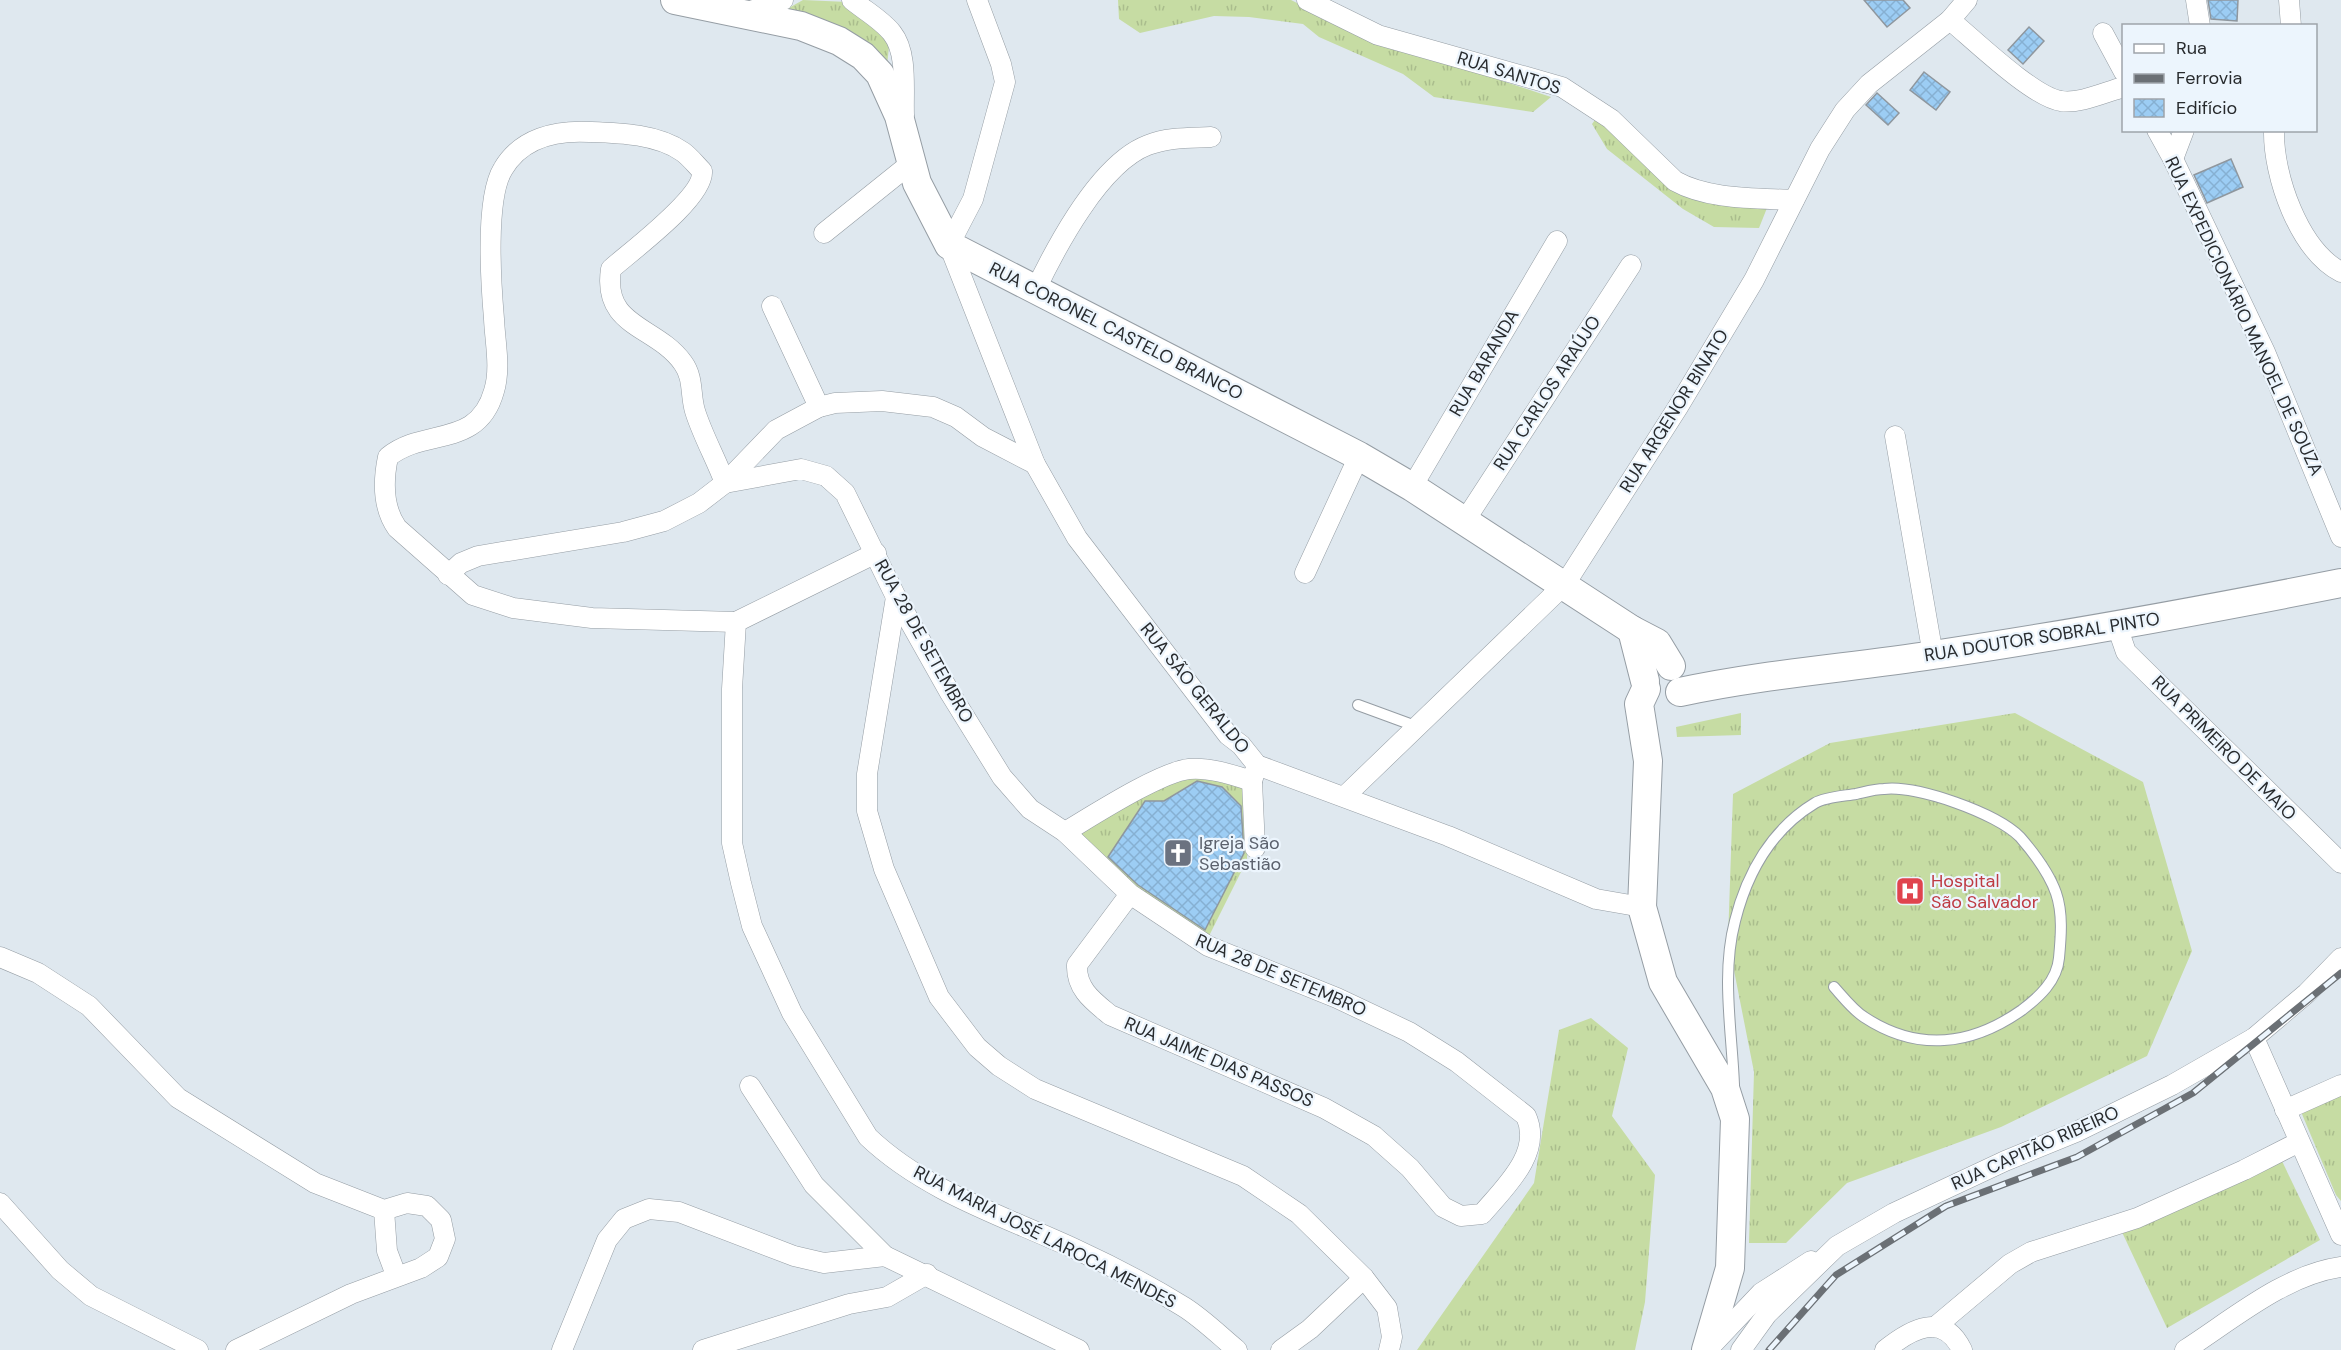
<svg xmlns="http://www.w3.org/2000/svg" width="2341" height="1350" font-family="'DM Sans',sans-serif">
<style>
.grass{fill:url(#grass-tufts)}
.building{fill:url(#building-cross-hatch);stroke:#8f979e;stroke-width:1.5}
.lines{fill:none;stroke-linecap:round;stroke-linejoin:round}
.service-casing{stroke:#959da4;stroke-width:12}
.minor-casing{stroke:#959da4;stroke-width:21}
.secondary-casing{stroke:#959da4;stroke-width:30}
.service{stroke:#fff;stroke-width:10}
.minor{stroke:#fff;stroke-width:20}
.secondary{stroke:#fff;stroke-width:28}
.rail-casing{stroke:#6b7075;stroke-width:7}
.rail{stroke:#ecf5fd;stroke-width:4.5;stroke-dasharray:14;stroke-linecap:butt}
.labels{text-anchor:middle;stroke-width:4.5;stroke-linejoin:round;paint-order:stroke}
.street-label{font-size:18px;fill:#282b2e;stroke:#ecf5fd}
.worship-label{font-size:18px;fill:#5b616d;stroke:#ecf5fd;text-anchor:start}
.health-label{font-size:18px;fill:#be3a42;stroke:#ecf5fd;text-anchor:start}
</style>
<defs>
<pattern id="grass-tufts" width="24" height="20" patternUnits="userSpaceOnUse" patternTransform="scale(1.5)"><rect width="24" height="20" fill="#c6dca3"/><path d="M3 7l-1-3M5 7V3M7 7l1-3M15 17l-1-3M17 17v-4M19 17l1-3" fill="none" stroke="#aabd8d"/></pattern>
<pattern id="building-cross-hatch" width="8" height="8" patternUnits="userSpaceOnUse" patternTransform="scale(1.5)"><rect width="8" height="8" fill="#9ccdf4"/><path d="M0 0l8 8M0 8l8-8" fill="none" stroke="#86b0d2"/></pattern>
</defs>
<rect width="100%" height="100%" fill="#dfe8ef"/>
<g class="grass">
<path d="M803 0 848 2 884 32 889 46 886 76 778 14Z"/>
<path d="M1118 0H1291L1325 17 1412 51 1551 97 1533 112 1434 97 1403 74 1319 37 1303 24 1249 17 1214 16 1140 33 1119 19Z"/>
<path d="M1598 116 1680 187 1769 203 1759 228 1714 227 1683 209 1607 149 1592 124Z"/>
<path d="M1741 713V735L1677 737 1676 727Z"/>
<path d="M2015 713 2143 782 2192 951 2147 1056 2001 1127 1847 1183 1786 1243H1749L1754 1072 1728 940 1733 794 1830 743Z"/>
<path d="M1179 775 1227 781 1247 791V860L1207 940 1149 903 1078 836 1129 802Z"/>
<path d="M1591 1018 1628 1048 1612 1116 1655 1175 1645 1302 1635 1350H1417L1534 1183 1559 1030Z"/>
<path d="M2341 1090V1201L2336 1195 2299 1107Z"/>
<path d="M2281 1159 2320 1240 2167 1328 2121 1230Z"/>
</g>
<g class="building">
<path d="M1864 0H1903L1910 8 1887 27Z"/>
<path d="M2208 0H2238L2237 21 2211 19Z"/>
<path d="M2029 27 2044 41 2023 64 2008 50Z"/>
<path d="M1924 72 1950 92 1936 110 1910 90Z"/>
<path d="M1877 93 1899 113 1888 125 1866 105Z"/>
<path d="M2231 159 2243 187 2207 203 2194 175Z"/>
<path d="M1197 781 1222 787 1241 806 1244 853 1205 930 1138 885 1108 857 1145 801H1164Z"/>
</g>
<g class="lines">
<g class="service-casing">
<g id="service">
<path d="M1358 705 1418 727"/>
<path d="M1734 1085C1732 1032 1721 974 1735 921 1747 873 1772 829 1815 803 1825 797 1844 796 1856 794 1865 792 1875 789 1884 789 1917 785 1996 813 2020 837 2033 852 2049 873 2056 893 2063 913 2061 937 2059 958 2057 981 2039 997 2022 1010 1971 1046 1917 1052 1864 1017 1853 1010 1843 997 1834 987"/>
</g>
</g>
<g class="minor-casing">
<g id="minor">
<path d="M852 0C864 10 882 20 892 33 908 53 903 90 904 115"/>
<path d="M977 0 1001 64 1005 82 973 199 949 245 1035 464 1077 538 1228 735 1241 745 1257 765 1448 836 1596 899 1642 907"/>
<path d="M1307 0 1378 35 1562 87 1611 119 1675 181C1709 200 1756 198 1794 200"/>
<path d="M2196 0 2200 26"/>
<path d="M2289 0 2291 26"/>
<path d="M745 13 783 0"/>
<path d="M1950 20C1973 39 2034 98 2061 101 2080 104 2105 92 2124 87"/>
<path d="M2103 33 2124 72"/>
<path d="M2157 130 2173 159 2265 352 2341 537"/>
<path d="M2274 130C2273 176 2299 250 2341 272"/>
<path d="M2173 159 2184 130"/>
<path d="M824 233 910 164"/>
<path d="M1035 291C1056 247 1100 163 1148 145 1168 137 1190 138 1211 137"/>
<path d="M772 306 819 407"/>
<path d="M1895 436 1933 655"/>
<path d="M725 483 801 469 826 476 845 493 896 597 950 693 1002 777 1030 809 1065 832 1130 894 1208 946 1337 998 1409 1032 1457 1062 1526 1116C1543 1153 1504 1188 1482 1214L1461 1216 1443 1207 1410 1168 1374 1136 1324 1108 1110 1015C1093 1001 1076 989 1077 965L1130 894"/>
<path d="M725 483C716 459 702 434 695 411 690 395 694 378 683 363 656 325 602 328 611 269 631 251 705 197 702 171 696 165 690 157 683 152 657 134 620 133 590 132 556 130 521 138 503 169 485 198 491 284 494 319 495 342 501 368 494 391 478 449 425 427 388 457 383 481 383 508 397 528L473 595 513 608 592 618 736 622"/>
<path d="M1412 487 1557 241"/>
<path d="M1464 522 1631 265"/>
<path d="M876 553 736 622 732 689V843L741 883 752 926 792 1013 868 1137C926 1192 1004 1216 1075 1249 1112 1266 1150 1286 1184 1307 1203 1319 1220 1336 1237 1350"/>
<path d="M1305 573 1359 456"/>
<path d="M448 575 461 563 478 556 623 532 664 521 699 503 725 483 776 430 819 407 835 403 882 401 933 407 956 417 983 437 1035 464"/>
<path d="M896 597 867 774V811L884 869 939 997 977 1047 999 1066 1035 1089 1243 1176 1299 1214 1364 1278 1387 1308 1392 1337 1389 1350"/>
<path d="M2117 626 2126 652 2341 863"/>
<path d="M1252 781 1255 848"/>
<path d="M1345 796 1565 584 1678 407 1754 280 1820 149 1845 110 1869 84 1950 20 1967 0"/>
<path d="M1065 832C1092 816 1160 772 1189 769 1210 767 1233 775 1252 781L1257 765"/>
<path d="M0 957 38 973 89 1006 178 1098 315 1183 384 1210 407 1203 427 1206 441 1220 445 1239 438 1257 421 1268 351 1294 236 1350"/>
<path d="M2254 1038 2341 1235"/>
<path d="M750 1086 814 1185 885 1256 1079 1350"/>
<path d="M2285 1110 2341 1085"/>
<path d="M0 1203 60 1270 91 1296 198 1350"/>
<path d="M384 1210 387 1251 396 1275"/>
<path d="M1935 1327 2010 1264 2031 1252 2137 1218 2244 1170 2299 1142"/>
<path d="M1709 1348 1761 1293 1811 1261"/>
<path d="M562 1350 607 1240 624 1219 649 1209 679 1212 794 1256 824 1263 885 1256"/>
<path d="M703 1350 849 1304 887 1297 927 1274"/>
<path d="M1281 1350 1310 1329 1364 1278"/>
<path d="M1741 1350 1767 1314 1837 1246 1894 1213 2005 1161 2076 1132 2172 1085 2254 1038 2307 993 2341 958"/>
<path d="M1885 1350C1911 1329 1943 1311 1962 1350"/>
<path d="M2185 1350C2232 1320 2284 1275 2341 1267"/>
</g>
</g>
<g class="secondary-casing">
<g id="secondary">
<path d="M675 0 801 26 839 41 863 56 880 74 899 116 917 183 949 245 1359 456 1412 487 1632 630 1657 643 1671 666"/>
<path d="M1632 630 1645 681"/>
<path d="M1646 689 1639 704 1648 761 1642 907 1663 982 1725 1088 1735 1119 1730 1268 1706 1350"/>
<path d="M1680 692C1764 674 1848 668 1933 655 2069 635 2205 610 2341 583"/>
</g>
</g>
<use href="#service" class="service"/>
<use href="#minor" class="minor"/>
<use href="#secondary" class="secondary"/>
<g class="rail-casing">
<path id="rail" d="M1769 1350 1836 1275 1946 1206 2077 1157 2193 1093 2341 973"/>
</g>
<use href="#rail" class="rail"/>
</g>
<defs>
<g id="church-square" transform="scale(1.5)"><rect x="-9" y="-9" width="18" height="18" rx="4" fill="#6b7280" stroke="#ecf5fd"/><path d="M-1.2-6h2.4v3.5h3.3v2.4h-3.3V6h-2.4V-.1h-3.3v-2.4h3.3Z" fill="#fff"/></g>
<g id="hospital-square" transform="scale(1.5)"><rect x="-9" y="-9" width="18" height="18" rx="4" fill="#e0444e" stroke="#ecf5fd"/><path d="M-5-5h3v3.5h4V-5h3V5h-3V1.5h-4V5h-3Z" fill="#fff"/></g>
</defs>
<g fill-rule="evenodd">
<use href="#church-square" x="1178" y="853"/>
<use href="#hospital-square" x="1910" y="891"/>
</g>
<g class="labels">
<g class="street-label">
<text transform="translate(1509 73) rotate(17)" y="6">RUA SANTOS</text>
<text transform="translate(2244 316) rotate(65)" y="6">RUA EXPEDICIONÁRIO MANOEL DE SOUZA</text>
<text transform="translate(1116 331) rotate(27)" y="6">RUA CORONEL CASTELO BRANCO</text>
<text transform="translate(1484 363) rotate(-60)" y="6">RUA BARANDA</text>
<text transform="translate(1547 393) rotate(-57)" y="6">RUA CARLOS ARAÚJO</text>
<text transform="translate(1674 411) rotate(-58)" y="6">RUA ARGENOR BINATO</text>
<text transform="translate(2042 637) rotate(-9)" y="6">RUA DOUTOR SOBRAL PINTO</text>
<text transform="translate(924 641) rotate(61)" y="6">RUA 28 DE SETEMBRO</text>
<text transform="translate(1195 688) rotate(51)" y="6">RUA SÃO GERALDO</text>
<text transform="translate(2224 748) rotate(45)" y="6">RUA PRIMEIRO DE MAIO</text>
<text transform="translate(1281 975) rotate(23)" y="6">RUA 28 DE SETEMBRO</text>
<text transform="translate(1219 1062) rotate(23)" y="6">RUA JAIME DIAS PASSOS</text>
<text transform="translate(2035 1148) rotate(-24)" y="6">RUA CAPITÃO RIBEIRO</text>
<text transform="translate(1045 1237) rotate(27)" y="6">RUA MARIA JOSÉ LAROCA MENDES</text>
</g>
<g class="worship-label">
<text x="1199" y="849">Igreja São<tspan x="1199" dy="21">Sebastião</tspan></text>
</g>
<g class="health-label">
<text x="1931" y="887">Hospital<tspan x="1931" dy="21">São Salvador</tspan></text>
</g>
</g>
<rect x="2122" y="24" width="195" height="108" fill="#ecf5fd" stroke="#9ea4aa" stroke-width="1.5"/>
<rect x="2134" y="44" width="30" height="9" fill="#ffffff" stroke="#9ea4aa" stroke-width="1.5"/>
<text x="2176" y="54" font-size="18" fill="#282b2e">Rua</text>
<rect x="2134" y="74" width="30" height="9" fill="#6b7075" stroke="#9ea4aa" stroke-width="1.5"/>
<text x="2176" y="84" font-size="18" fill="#282b2e">Ferrovia</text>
<rect x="2134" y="99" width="30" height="18" fill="url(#building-cross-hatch)" stroke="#9ea4aa" stroke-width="1.5"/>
<text x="2176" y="114" font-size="18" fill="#282b2e">Edifício</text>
</svg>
